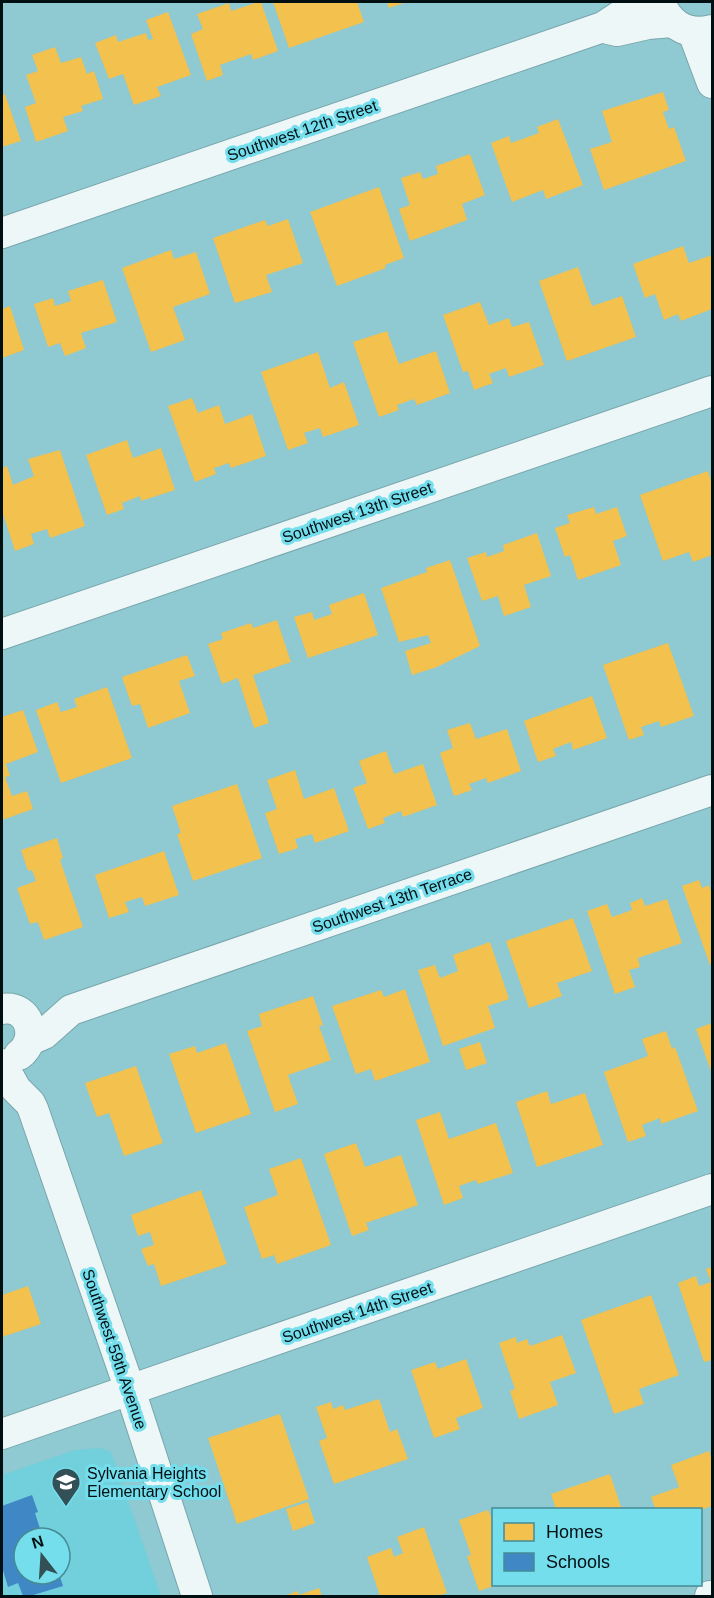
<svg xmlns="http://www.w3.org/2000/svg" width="714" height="1598" font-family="Helvetica,sans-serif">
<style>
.built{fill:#72cfdc;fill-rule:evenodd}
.homes{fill:#f2c14e}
.schools{fill:#3f88c5}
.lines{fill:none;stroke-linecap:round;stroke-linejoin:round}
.street-casing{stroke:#78a6ac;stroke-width:32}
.street{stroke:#eef7f8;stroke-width:30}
.labels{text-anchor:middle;stroke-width:6;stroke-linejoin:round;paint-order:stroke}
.street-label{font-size:16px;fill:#000f12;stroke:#74deec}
.poi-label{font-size:16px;fill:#000f12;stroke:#74deec;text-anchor:start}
</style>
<rect width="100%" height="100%" fill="#8fc9d1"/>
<path class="built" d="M100 1448 111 1452 161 1596H2V1475L75 1450ZM24 1538H60V1574H24Z"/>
<g class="homes">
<path d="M258 2H261L278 51 253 60 251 54 220 65 223 75 207 81 191 34 203 29 197 14 229 3 231 11Z"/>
<path d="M273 2H357L364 22 289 48Z"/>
<path d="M387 2H407L389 8Z"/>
<path d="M168 12 191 75 157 87 161 96 134 105 123 74 109 79 95 43 116 35 118 42 146 33 148 40 153 39 146 20Z"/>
<path d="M55 47 61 63 81 57 87 74 94 71 103 99 81 106 83 111 63 117 68 131 36 142 25 107 36 103 26 75 38 71 32 55Z"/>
<path d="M663 92 669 110 663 112 669 129 674 127 686 161 604 190 590 149 612 142 602 111Z"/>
<path d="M5 94 21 141 2 147V95Z"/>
<path d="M558 119 583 185 546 199 543 190 512 202 491 143 509 136 511 143 539 133 537 127Z"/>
<path d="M470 154 485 195 462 204 467 220 410 241 399 209 410 205 401 178 420 172 423 179 438 174 436 166Z"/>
<path d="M379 187 404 258 385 265 386 268 337 286 310 212Z"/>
<path d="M288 219 303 263 266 275 272 292 235 303 213 238 265 220 268 226Z"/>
<path d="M683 246 689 263 712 255V303L711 304 712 309 681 321 678 314 664 320 655 294 645 298 633 264Z"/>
<path d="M171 250 174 259 196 252 210 294 173 307 185 340 151 352 122 268Z"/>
<path d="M578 267 592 306 622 296 636 337 567 361 539 281Z"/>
<path d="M103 280 117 322 81 333 86 348 65 356 60 343 48 347 34 304 53 298 55 306 71 301 68 291Z"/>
<path d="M480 302 489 325 509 318 512 327 529 322 544 365 509 377 506 368 489 374 493 383 474 390 468 371 463 372 443 315Z"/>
<path d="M10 306 24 350 2 358V309Z"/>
<path d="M387 331 399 364 436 351 450 393 417 405 414 399 397 405 399 410 379 417 353 342Z"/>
<path d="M318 352 330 388 344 382 359 425 323 437 320 428 304 433 308 443 288 450 261 372Z"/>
<path d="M192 398 198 413 219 405 225 424 252 414 266 456 231 468 229 463 214 468 216 474 195 482 168 406Z"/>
<path d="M127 440 133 458 161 448 175 490 141 501 140 496 122 503 124 509 107 515 86 455Z"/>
<path d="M60 450 85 526 50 538 47 529 31 534 34 544 15 551 2 511V468L7 466 13 485 34 476 28 459Z"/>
<path d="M708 471 712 484V555L693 562 689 552 663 561 640 495Z"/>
<path d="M594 507 596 514 617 507 627 536 613 541 621 565 578 580 570 555 565 557 555 528 570 523 567 515Z"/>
<path d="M537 533 551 576 524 585 531 607 504 616 498 596 482 601 467 558 486 552 487 557 504 551 503 545Z"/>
<path d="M450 560 480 646 437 667 412 675 405 651 431 643 428 635 399 642 381 588 427 572 426 568Z"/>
<path d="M364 593 378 635 308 658 294 617 312 612 314 620 332 614 329 605Z"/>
<path d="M277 620 291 662 253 675 269 723 254 728 238 678 222 684 208 644 223 639 221 633 251 623 253 628Z"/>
<path d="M668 643 694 716 661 727 659 721 641 727 644 735 629 740 603 665Z"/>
<path d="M187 655 195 676 179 681 190 713 148 728 140 704 132 706 122 677Z"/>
<path d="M107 687 132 758 61 783 36 710 57 702 61 712 77 707 74 699Z"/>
<path d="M592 696 607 738 573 750 571 742 553 749 556 756 538 762 524 721Z"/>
<path d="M23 710 38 752 6 764 10 776 5 777 12 796 27 791 33 809 2 820V717Z"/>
<path d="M470 723 476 739 507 729 521 771 488 783 486 778 469 784 472 790 454 796 440 753 453 748 447 730Z"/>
<path d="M386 751 394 774 423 764 437 805 403 817 401 811 383 818 385 823 368 829 353 788 367 783 359 761Z"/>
<path d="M295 770 304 799 334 788 349 831 315 843 312 834 295 839 298 848 279 854 265 813 277 809 267 780Z"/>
<path d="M237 784 262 858 193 881 177 834 181 833 172 806Z"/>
<path d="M57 838 63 858 60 860 83 927 44 940 38 922 30 924 17 888 36 881 32 870 28 871 21 850Z"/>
<path d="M164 851 179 895 145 906 142 897 125 902 129 912 109 918 95 875Z"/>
<path d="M699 880 702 888 709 885 710 890 712 889V964L710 965 682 886Z"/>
<path d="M642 898 645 906 667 899 682 943 638 958 640 967 629 970 635 987 615 994 587 911 607 904 612 917 632 910 630 903Z"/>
<path d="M573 918 592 971 557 983 562 996 529 1008 506 941Z"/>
<path d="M490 942 509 999 488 1006 495 1028 443 1046 418 970 435 965 440 978 458 971 453 955Z"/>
<path d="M405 989 430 1062 375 1081 371 1069 356 1074 332 1006 381 990 384 997Z"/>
<path d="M313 996 323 1025 319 1026 331 1060 288 1075 298 1104 275 1112 247 1031 262 1026 259 1014Z"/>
<path d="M712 1023V1074L696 1029Z"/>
<path d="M666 1031 672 1049 675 1047 698 1111 661 1124 660 1118 642 1125 646 1136 628 1142 604 1072 648 1056 642 1039Z"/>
<path d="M480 1042 487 1063 466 1070 459 1049Z"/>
<path d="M226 1043 251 1114 196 1133 169 1054 195 1046 197 1053Z"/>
<path d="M136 1066 163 1143 124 1156 109 1113 97 1117 85 1083Z"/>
<path d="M547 1091 551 1104 585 1093 603 1145 537 1167 516 1102Z"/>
<path d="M440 1112 449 1139 496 1123 513 1173 478 1184 476 1180 459 1186 463 1198 444 1205 416 1120Z"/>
<path d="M356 1143 365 1167 401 1155 418 1205 366 1223 369 1230 352 1236 324 1154Z"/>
<path d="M301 1158 331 1245 277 1264 274 1255 262 1259 244 1207 278 1195 269 1169Z"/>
<path d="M201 1190 227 1264 161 1286 154 1264 148 1266 141 1249 154 1245 150 1232 138 1236 131 1215Z"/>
<path d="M712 1267V1360L704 1362 678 1283 696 1276 699 1286 711 1282 706 1269Z"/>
<path d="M28 1286 41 1324 2 1337V1295Z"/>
<path d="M651 1295 679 1375 639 1389 644 1404 614 1414 581 1320Z"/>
<path d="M562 1335 576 1373 550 1382 558 1405 519 1419 510 1391 515 1389 499 1343 516 1337 517 1343 527 1339 530 1346Z"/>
<path d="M466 1359 483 1408 456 1418 460 1429 434 1438 411 1370 435 1362 438 1369Z"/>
<path d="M379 1399 390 1432 397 1429 408 1459 334 1484 319 1441 327 1438 316 1407 331 1402 333 1409 343 1405 345 1410Z"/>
<path d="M280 1414 309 1499 237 1524 208 1438Z"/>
<path d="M709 1451 712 1461V1506L700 1510H656L651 1497 679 1487 671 1465Z"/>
<path d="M610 1474 622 1510H556L551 1494Z"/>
<path d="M308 1502 315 1523 293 1531 286 1509Z"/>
<path d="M488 1510 494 1523V1586L479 1591 467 1556 471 1555 459 1520Z"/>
<path d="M424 1527 447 1593 437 1596H380L367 1557 391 1548 394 1557 403 1553 397 1537Z"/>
<path d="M319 1588 322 1596H284L298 1591 299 1595Z"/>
</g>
<path class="schools" d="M32 1495 38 1512 35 1513 43 1538H24V1574H59L63 1586 30 1596H23L18 1583 8 1587 2 1567V1506Z"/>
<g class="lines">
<g class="street-casing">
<g id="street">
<path d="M662 7C672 27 690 36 712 30"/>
<path d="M608 29 617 31 648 24 672 22"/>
<path d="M693 32 712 83"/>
<path d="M2 233 603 27 641 2"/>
<path d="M2 634 712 391"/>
<path d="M2 1009C30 1004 40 1040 19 1055"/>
<path d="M30 1040 44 1034 71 1010 712 790"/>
<path d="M2 1064 16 1089 30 1103 33 1109 130 1390 197 1596"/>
<path d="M2 1434 712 1189"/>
<path d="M710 1596H712"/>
</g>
</g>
<use href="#street" class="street"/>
</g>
<defs>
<g id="school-pin" transform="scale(1.5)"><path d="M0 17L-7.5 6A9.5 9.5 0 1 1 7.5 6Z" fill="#325055" stroke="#74deec"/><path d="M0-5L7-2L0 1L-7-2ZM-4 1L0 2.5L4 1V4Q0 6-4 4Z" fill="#fff"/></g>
</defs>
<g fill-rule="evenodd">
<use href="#school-pin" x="66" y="1482"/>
</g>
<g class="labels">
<g class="street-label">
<text transform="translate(302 130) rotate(-19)" y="6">Southwest 12th Street</text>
<text transform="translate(357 512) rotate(-19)" y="6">Southwest 13th Street</text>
<text transform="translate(392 900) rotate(-19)" y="6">Southwest 13th Terrace</text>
<text transform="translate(357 1312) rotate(-19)" y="6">Southwest 14th Street</text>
<text transform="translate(115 1349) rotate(71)" y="6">Southwest 59th Avenue</text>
</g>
<g class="poi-label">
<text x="87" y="1479">Sylvania Heights<tspan x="87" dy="18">Elementary School</tspan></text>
</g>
</g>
<rect width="714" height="1598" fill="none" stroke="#000f12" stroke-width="6"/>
<rect x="492" y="1508" width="210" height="78" fill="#74deec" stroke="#468b95" stroke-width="1.5"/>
<rect x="504" y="1523" width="30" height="18" fill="#f2c14e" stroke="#468b95" stroke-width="1.5"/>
<text x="546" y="1538" font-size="18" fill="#000f12">Homes</text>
<rect x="504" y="1553" width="30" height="18" fill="#3f88c5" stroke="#468b95" stroke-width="1.5"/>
<text x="546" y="1568" font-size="18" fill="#000f12">Schools</text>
<g transform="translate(42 1556) rotate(343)"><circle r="28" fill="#74deec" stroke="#468b95" stroke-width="1.5"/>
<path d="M0-4.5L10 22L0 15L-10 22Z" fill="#325055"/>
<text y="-9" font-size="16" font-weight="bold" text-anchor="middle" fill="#000f12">N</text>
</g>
</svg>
